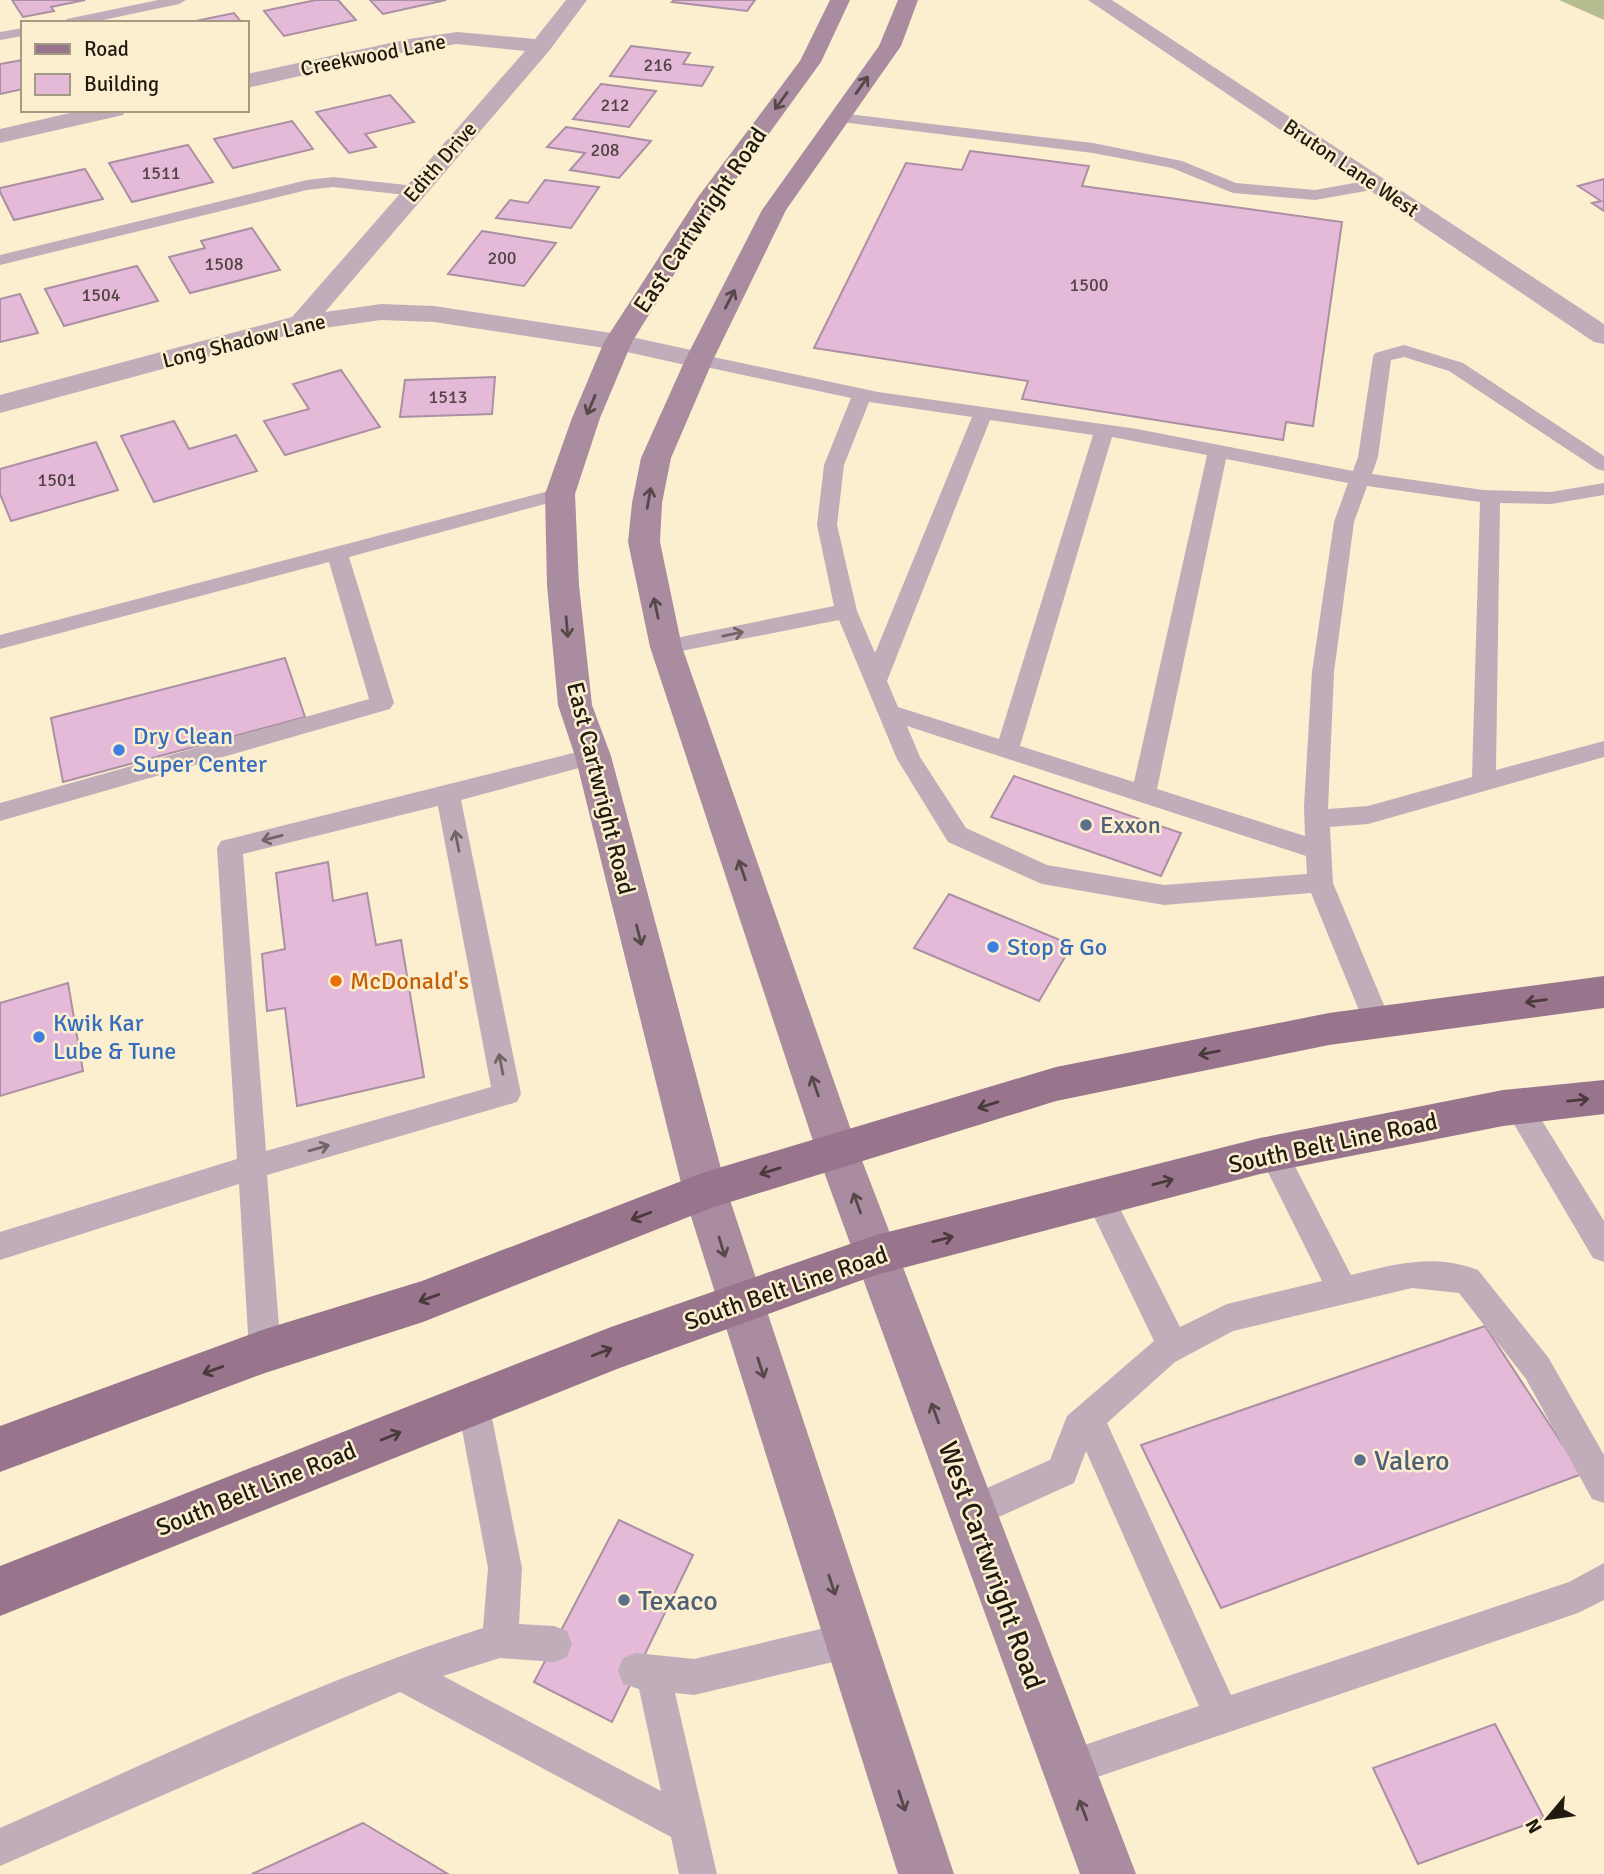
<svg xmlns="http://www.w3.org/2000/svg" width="1604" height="1874" font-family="Signika,sans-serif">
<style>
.forest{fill:#b5bd8f}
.building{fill:#e5bad9;stroke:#ab8fa3;stroke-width:2}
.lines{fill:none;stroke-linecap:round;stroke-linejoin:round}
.service{fill:#c1adba;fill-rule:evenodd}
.minor{fill:#c1adba;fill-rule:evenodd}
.tertiary{fill:#c1adba;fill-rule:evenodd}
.secondary{fill:#a98c9f;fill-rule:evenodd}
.primary{fill:#98758c;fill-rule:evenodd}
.oneway{stroke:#574849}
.oneway2{stroke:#706465}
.oneway3{stroke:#4a3a3b}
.shop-dot{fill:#3f7fe0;stroke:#fbefcf;stroke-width:2.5}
.service-dot{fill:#5c6f8a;stroke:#fbefcf;stroke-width:2.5}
.food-dot{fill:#e8710a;stroke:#fbefcf;stroke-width:2.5}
.labels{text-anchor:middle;stroke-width:5;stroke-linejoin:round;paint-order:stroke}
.far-number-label{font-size:18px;fill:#514342}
.far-street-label{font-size:21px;fill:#201b10;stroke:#fbefcf}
.street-label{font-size:24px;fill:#201b10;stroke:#fbefcf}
.shop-label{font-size:24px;fill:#366cbe;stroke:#fbefcf;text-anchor:start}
.service-label{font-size:24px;fill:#4e5e75;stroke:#fbefcf;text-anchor:start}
.food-label{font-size:24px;fill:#c56008;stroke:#fbefcf;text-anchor:start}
.near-service-label{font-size:28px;fill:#4e5e75;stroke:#fbefcf;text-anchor:start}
.near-street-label{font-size:28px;fill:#201b10;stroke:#fbefcf}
</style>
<rect width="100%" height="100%" fill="#fbefcf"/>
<path class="forest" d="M1559 0H1604V20Z"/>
<g class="building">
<path d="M12 0H85L51 7 54 11 23 17Z"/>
<path d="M316 0H338L356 20 284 36 264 11Z"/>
<path d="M370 0H446L383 14Z"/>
<path d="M674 0H755L747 11 672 2Z"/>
<path d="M234 13 242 23H186Z"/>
<path d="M631 46 690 53 683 64 713 67 702 86 610 76Z"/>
<path d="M23 60V89L0 94V64Z"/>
<path d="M601 84 656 91 629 127 573 119Z"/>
<path d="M390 95 414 122 365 134 376 147 349 153 316 112Z"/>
<path d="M292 121 313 149 233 168 214 139Z"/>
<path d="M566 127 651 141 619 178 570 170 585 153 547 147Z"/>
<path d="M188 145 213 182 132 202 109 163Z"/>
<path d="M970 151 1089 166 1082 186 1342 222 1313 426 1286 422 1283 440 1022 399 1028 381 814 348 906 163 962 170Z"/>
<path d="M85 169 103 199 14 220 0 192V188Z"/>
<path d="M1604 179V211L1592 203 1601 201 1578 186Z"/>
<path d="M545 180 599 187 571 228 496 218 510 200 528 203Z"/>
<path d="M252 228 280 270 190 293 169 257 205 248 201 241Z"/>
<path d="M482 231 556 243 524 286 448 274Z"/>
<path d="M137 266 158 301 64 326 45 289Z"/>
<path d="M20 294 38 333 0 342V299Z"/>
<path d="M341 370 380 427 285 455 264 421 309 409 293 384Z"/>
<path d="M495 377 492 414 400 417 405 380Z"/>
<path d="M174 421 189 449 236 435 257 471 154 502 121 436Z"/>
<path d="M96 442 118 490 11 521 0 494V469Z"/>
<path d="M285 658 305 717 63 782 51 718Z"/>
<path d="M1014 776 1181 833 1161 876 991 817Z"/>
<path d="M328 862 333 901 367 893 376 945 401 940 424 1077 297 1106 285 1008 267 1011 262 954 285 949 276 873Z"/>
<path d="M949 894 1072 945 1039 1001 914 948Z"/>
<path d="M68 983 83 1071 0 1096V1003Z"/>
<path d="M1485 1326 1582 1474 1221 1608 1141 1445Z"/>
<path d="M619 1520 693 1555 612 1722 534 1682Z"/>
<path d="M1495 1724 1544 1818 1418 1864 1373 1768Z"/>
<path d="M363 1823 448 1874H252Z"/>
</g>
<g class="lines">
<g class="service">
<path d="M158 0H186L179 4 89 23H60L67 19Z"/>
<path d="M23 28V36L0 40V32Z"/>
<path d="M839 113 1093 143 1182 161 1236 183 1315 190 1377 179 1385 184 1377 189 1315 200 1233 193 1172 168 1093 153 833 121 831 118Z"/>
<path d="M333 177 415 186 423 191 415 196 333 187 307 190 0 265V255L307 180Z"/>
<path d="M1404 345 1463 363 1604 456V471L1597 469 1449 371 1404 357 1391 360 1378 457 1372 474 1483 490 1551 492 1604 483V495L1551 504 1500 503 1496 770 1604 741V757L1368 824 1330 827 1333 883 1391 1022 1387 1030 1377 1033 1367 1030 1311 893 1164 905 1042 884 948 842 897 759 839 620 666 654 658 652 655 647 658 642 666 640 834 606 817 525 824 465 851 398 692 364 690 360 692 356 699 354 878 392 1137 429 1353 471 1358 457 1373 357 1375 353ZM869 402 972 417 875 653 857 611 837 525 844 465ZM990 420 1093 435 999 739 898 707 887 681ZM1112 437 1207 455 1134 782 1020 746ZM1226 459 1348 483 1334 522 1312 672 1304 806 1305 836 1157 789ZM1367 486 1480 502 1472 777 1368 806 1328 809 1334 672 1354 522ZM907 726 1306 856 1307 874 1164 885 1047 865 966 828 920 757Z"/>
<path d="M560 488 567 490 570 494 567 498 349 557 394 703 390 709 0 821V803L369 699 329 562 0 649V635Z"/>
<path d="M593 748 601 750 605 756 601 762 461 800 521 1094 517 1102 267 1175 281 1351 276 1361 265 1366 254 1361 249 1351 239 1184 0 1260V1232L237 1159 217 848 221 841ZM438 806 491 1087 266 1151 243 854Z"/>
<path d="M1518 1094 1528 1098 1604 1221V1262L1593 1258 1508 1114 1504 1106 1508 1098Z"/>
<path d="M1274 1141 1284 1145 1351 1275C1395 1264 1433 1253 1478 1270L1548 1357 1604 1455V1503L1592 1499 1526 1379 1459 1293 1412 1288 1233 1331 1175 1362 1107 1423 1231 1695 1569 1582 1604 1563V1600L1578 1613 1068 1787 1055 1781 1049 1768 1055 1755 1199 1706 1086 1451 1074 1483 972 1529 960 1524 955 1512 960 1500 1050 1460 1067 1416 1154 1341 1085 1198 1090 1189 1100 1185 1110 1189 1180 1327 1227 1304 1322 1281 1259 1154 1264 1145Z"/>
<path d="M473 1388 484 1392 489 1403 522 1568 519 1624 554 1626 567 1631 572 1644 567 1657 554 1662 500 1658 443 1676 661 1791 639 1689 623 1684 618 1671 623 1658 636 1653 694 1659 850 1622 862 1628 868 1640 862 1652 850 1658 694 1695 675 1693 717 1874H679L671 1837 400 1692 0 1866V1828C159 1758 318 1680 483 1628L488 1568 457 1403 462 1392Z"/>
</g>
<g class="minor">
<path d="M566 0H587L549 51 325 312 381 304 434 306 618 334 709 354 713 360 709 366 699 368 618 350 434 322 381 320 303 331 0 413V395L292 317 525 51 457 44 409 51 247 88V74L409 39 457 32 535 39Z"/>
<path d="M83 110H126L123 115 0 143V129Z"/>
</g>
<path class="tertiary" d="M1088 0H1112L1604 324V344L1594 342Z"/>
<g class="secondary">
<path d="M830 0H850L821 62 718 204 632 342 600 418 575 494 579 585 592 705 611 756 727 1191 954 1874H898L683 1191 575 756 558 705 547 585 545 494 572 418 604 342 698 197 800 61Z"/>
<path d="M898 0H918L901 46 786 210 713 360 671 458 662 503 660 542 682 647 858 1150 1136 1874H1080L816 1150 650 647 628 542 632 503 641 458 685 360 762 210 879 46Z"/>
</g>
<g class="primary">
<path d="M1604 976V1008L1329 1045 1056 1101 711 1208 423 1322 265 1373 0 1472V1426L265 1329 422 1281 705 1172 1056 1067 1329 1013Z"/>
<path d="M1604 1080V1114L1503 1126 1260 1174 876 1275 617 1369 0 1616V1566L611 1327 876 1235 1260 1138 1503 1090Z"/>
</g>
</g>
<defs><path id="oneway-shaft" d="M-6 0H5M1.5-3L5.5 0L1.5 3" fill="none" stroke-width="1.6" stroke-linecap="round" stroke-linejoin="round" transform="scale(1.75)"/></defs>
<g class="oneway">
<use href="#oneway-shaft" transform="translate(862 85) rotate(-55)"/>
<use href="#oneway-shaft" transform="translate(781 101) rotate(126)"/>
<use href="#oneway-shaft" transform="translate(730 299) rotate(-63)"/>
<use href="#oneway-shaft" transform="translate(591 405) rotate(113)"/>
<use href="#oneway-shaft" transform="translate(649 498) rotate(-80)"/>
<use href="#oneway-shaft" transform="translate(656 608) rotate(-102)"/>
<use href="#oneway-shaft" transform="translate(567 627) rotate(85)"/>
<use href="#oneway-shaft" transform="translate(742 870) rotate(-109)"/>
<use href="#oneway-shaft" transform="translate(639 935) rotate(76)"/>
<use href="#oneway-shaft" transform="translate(815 1086) rotate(-109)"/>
<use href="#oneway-shaft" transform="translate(857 1203) rotate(-110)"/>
<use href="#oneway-shaft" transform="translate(722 1247) rotate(73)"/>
<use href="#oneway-shaft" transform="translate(761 1368) rotate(72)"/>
<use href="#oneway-shaft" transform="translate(935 1413) rotate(-110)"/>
<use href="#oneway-shaft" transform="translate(832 1585) rotate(72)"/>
<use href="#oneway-shaft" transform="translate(902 1801) rotate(72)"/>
<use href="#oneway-shaft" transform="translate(1083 1810) rotate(-111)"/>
</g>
<g class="oneway2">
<use href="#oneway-shaft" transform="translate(733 634) rotate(-12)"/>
<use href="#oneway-shaft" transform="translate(272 838) rotate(166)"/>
<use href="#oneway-shaft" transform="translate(457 841) rotate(-101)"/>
<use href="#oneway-shaft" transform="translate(501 1064) rotate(-101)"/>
<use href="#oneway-shaft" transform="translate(319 1148) rotate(-16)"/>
</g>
<g class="oneway3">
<use href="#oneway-shaft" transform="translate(1536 1001) rotate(172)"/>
<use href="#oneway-shaft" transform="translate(1209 1053) rotate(169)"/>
<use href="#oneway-shaft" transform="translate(1578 1100) rotate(-6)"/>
<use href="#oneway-shaft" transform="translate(988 1105) rotate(163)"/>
<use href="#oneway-shaft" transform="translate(770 1171) rotate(163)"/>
<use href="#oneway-shaft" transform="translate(1163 1182) rotate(-15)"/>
<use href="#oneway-shaft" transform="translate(641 1216) rotate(159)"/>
<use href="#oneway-shaft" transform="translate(943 1239) rotate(-14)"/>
<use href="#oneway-shaft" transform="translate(429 1298) rotate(160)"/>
<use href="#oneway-shaft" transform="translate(602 1352) rotate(-21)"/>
<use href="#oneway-shaft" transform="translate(213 1370) rotate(160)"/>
<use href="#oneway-shaft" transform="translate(391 1436) rotate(-22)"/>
</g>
<g class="shop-dot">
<circle cx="119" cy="750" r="7"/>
<circle cx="993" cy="947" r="7"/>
<circle cx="39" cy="1037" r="7"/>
</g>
<g class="service-dot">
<circle cx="1086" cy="825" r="7"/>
<circle cx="1360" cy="1460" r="7"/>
<circle cx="624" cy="1600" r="7"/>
</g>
<circle class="food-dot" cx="336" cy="981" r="7"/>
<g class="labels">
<g class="far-number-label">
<text x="658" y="71">216</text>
<text x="615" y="111">212</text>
<text x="605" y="156">208</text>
<text x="161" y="179">1511</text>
<text x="502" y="264">200</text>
<text x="224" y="270">1508</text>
<text x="1089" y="291">1500</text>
<text x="101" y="301">1504</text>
<text x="448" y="403">1513</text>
<text x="57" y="486">1501</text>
</g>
<g class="far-street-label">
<text transform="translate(373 55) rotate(-11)" y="7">Creekwood Lane</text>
<text transform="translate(440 162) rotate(-49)" y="7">Edith Drive</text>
<text transform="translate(1351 168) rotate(34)" y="7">Bruton Lane West</text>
<text transform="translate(244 341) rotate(-14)" y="7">Long Shadow Lane</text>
</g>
<g class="street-label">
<text transform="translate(700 220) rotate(-56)" y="8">East Cartwright Road</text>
<text transform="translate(601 788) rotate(76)" y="8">East Cartwright Road</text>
<text transform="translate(1333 1143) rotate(-12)" y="8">South Belt Line Road</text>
<text transform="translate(786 1288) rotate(-19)" y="8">South Belt Line Road</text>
<text transform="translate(256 1489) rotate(-22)" y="8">South Belt Line Road</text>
</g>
<g class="shop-label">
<text x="133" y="744">Dry Clean<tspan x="133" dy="28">Super Center</tspan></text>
<text x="1007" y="955">Stop &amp; Go</text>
<text x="53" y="1031">Kwik Kar<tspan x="53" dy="28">Lube &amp; Tune</tspan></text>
</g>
<g class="service-label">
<text x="1100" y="833">Exxon</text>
</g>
<g class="food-label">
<text x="350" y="989">McDonald's</text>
</g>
<g class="near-service-label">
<text x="1374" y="1470">Valero</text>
<text x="638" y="1610">Texaco</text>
</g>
<g class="near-street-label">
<text transform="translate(992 1565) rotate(70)" y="10">West Cartwright Road</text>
</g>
</g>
<rect x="21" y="21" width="228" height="91" fill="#fbefcf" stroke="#a39a83" stroke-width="2"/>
<rect x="35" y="44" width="35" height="10" fill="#98758c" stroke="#a39a83" stroke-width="2"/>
<text x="84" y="56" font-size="21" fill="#201b10">Road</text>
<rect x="35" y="74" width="35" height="21" fill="#e5bad9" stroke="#a39a83" stroke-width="2"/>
<text x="84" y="91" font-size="21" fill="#201b10">Building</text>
<g transform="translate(1548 1818) rotate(241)" stroke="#fbefcf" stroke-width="5" paint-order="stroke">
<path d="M0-5L12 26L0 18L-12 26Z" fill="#201b10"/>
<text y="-10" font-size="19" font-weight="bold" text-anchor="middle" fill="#201b10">N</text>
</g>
</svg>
